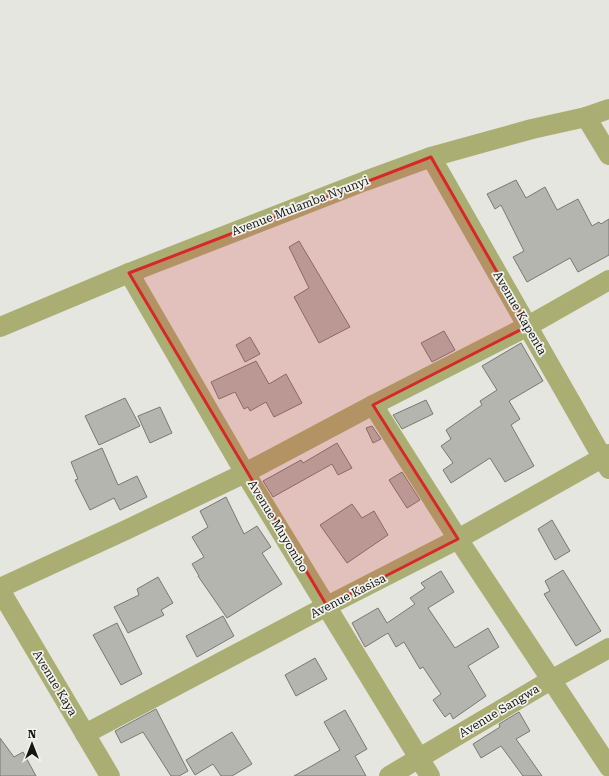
<svg xmlns="http://www.w3.org/2000/svg" width="609" height="776" font-family="'Roboto Serif',serif">
<style>
.building{fill:#b4b5af;stroke:#797974}
.lines{fill:none;stroke-linecap:round;stroke-linejoin:round}
.minor{stroke:#abae73;stroke-width:20}
.marked{fill:#d62828;fill-opacity:0.2;stroke:#d62828;stroke-width:3;stroke-linejoin:round}
.labels{text-anchor:middle;stroke-width:3.5;stroke-linejoin:round;paint-order:stroke}
.street-label{font-size:12px;fill:#161615;stroke:#f2f3ed}
</style>
<rect width="100%" height="100%" fill="#e5e6e0"/>
<g class="building">
<path d="M516 180 526 198 545 187 557 210 578 199 592 226 599 222 601 224 609 219V255L578 272 570 258 527 282 513 257 524 251 501 205 495 209 487 194Z"/>
<path d="M299 241 350 327 319 343 294 297 309 288 289 247Z"/>
<path d="M444 331 455 350 432 362 421 343Z"/>
<path d="M250 337 260 354 245 362 236 345Z"/>
<path d="M521 343 543 381 509 401 520 419 511 425 534 466 505 482 490 458 451 483 443 470 453 463 441 446 451 439 446 430 482 405 480 401 497 390 482 366Z"/>
<path d="M256 361 269 384 286 374 302 403 274 417 266 402 250 411 248 407 244 409 235 392 219 399 211 382Z"/>
<path d="M125 398 140 426 99 445 85 416Z"/>
<path d="M426 400 433 414 402 429 393 415Z"/>
<path d="M160 407 172 433 150 443 138 416Z"/>
<path d="M372 426 381 439 373 443 366 428Z"/>
<path d="M337 443 352 468 338 475 332 464 273 497 263 481 301 460 303 463Z"/>
<path d="M102 448 118 485 137 476 147 497 120 510 114 498 90 510 75 480 78 479 71 462Z"/>
<path d="M402 472 420 500 407 508 389 480Z"/>
<path d="M226 497 244 534 257 526 271 547 262 553 282 584 227 618 198 576H199L192 564 204 557 192 537 208 527 200 511Z"/>
<path d="M352 504 362 518 374 511 388 535 347 563 320 525Z"/>
<path d="M552 520 570 551 555 560 538 529Z"/>
<path d="M563 570 601 631 576 646 544 594 550 591 545 581Z"/>
<path d="M441 571 454 592 428 608 455 648 488 628 499 647 468 666 486 696 453 719 450 713 445 717 433 700 441 694 423 667 420 669 404 642 396 647 388 633 365 647 352 623 378 608 387 623 415 604 410 598 425 588 421 583Z"/>
<path d="M158 577 173 603 161 610 164 615 128 633 114 607 139 595 137 589Z"/>
<path d="M223 616 234 636 197 657 186 636Z"/>
<path d="M117 623 142 674 121 685 93 635Z"/>
<path d="M315 658 327 679 296 696 285 675Z"/>
<path d="M156 709 188 771 179 776H171L143 732 121 743 115 731Z"/>
<path d="M345 710 367 749 355 756 366 776H294L340 750 324 722Z"/>
<path d="M519 712 530 731 516 739 542 776H523L501 746 481 758 473 744 500 727 499 724Z"/>
<path d="M232 732 252 764 232 776H221L213 764 195 775 186 760Z"/>
<path d="M0 738 14 757 23 752 36 776H0Z"/>
</g>
<g class="lines">
<g class="minor">
<path d="M586 117 609 155"/>
<path d="M431 157 609 469"/>
<path d="M129 273 245 473 430 776"/>
<path d="M0 327 129 273 365 181 431 157 532 129 586 117 609 109"/>
<path d="M373 405 458 539 609 767"/>
<path d="M0 588 126 530 245 473 373 405 528 326 609 280"/>
<path d="M0 590 110 776"/>
<path d="M85 734 327 606 458 539 609 454"/>
<path d="M389 776 551 680 609 648"/>
</g>
</g>
<path class="marked" d="M431 157 528 326 373 405 458 539 327 606 129 273Z"/>
<g class="labels">
<g class="street-label">
<text transform="translate(300 206) rotate(-21)" y="4">Avenue Mulamba Nyunyi</text>
<text transform="translate(520 313) rotate(60)" y="4">Avenue Kapenta</text>
<text transform="translate(278 526) rotate(59)" y="4">Avenue Muyombo</text>
<text transform="translate(348 596) rotate(-27)" y="4">Avenue Kasisa</text>
<text transform="translate(55 683) rotate(59)" y="4">Avenue Kaya</text>
<text transform="translate(499 711) rotate(-31)" y="4">Avenue Sangwa</text>
</g>
</g>
<g transform="translate(32 744)" stroke="#f2f3ed" stroke-width="3" paint-order="stroke">
<path d="M0-3L7 15L0 10L-7 15Z" fill="#161615"/>
<text y="-6" font-size="11" font-weight="bold" text-anchor="middle" fill="#161615">N</text>
</g>
</svg>
